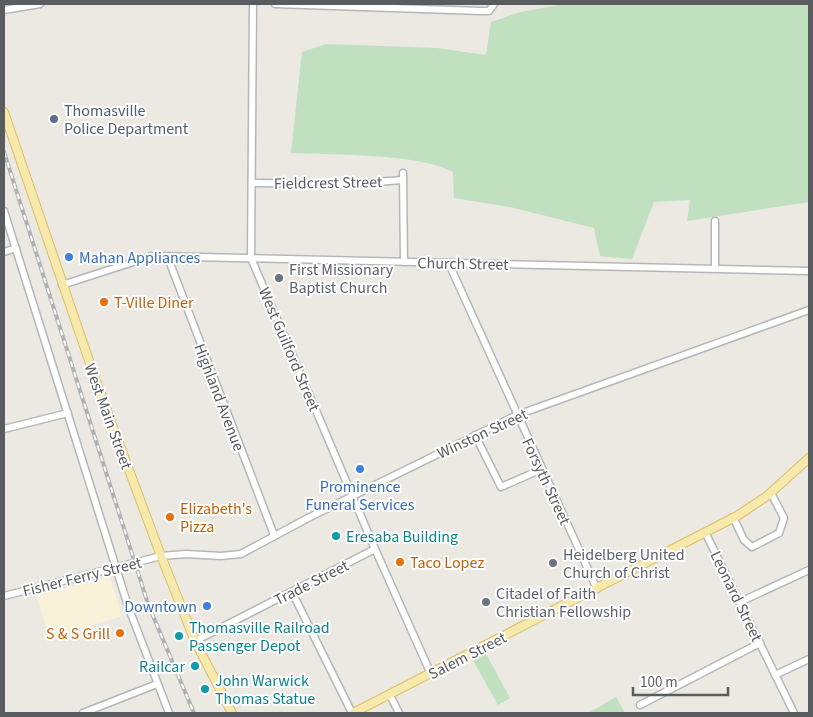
<svg xmlns="http://www.w3.org/2000/svg" width="813" height="717" font-family="'Source Sans 3',sans-serif">
<style>
.commercial{fill:#f9f1d8}
.green{fill:#c0e0c0}
.lines{fill:none;stroke-linecap:round;stroke-linejoin:round}
.minor-casing{stroke:#b4b7ba;stroke-width:9}
.major-casing{stroke:#e0bd65;stroke-width:10}
.minor{stroke:#fff;stroke-width:6}
.major{stroke:#f5e9ac;stroke-width:8}
.rail-casing{stroke:#b0b1b1;stroke-width:4}
.rail{stroke:#fff;stroke-width:2;stroke-dasharray:5.5;stroke-linecap:butt}
.service-dot{fill:#5c6f8a;stroke:#fff;stroke-width:2}
.shop-dot{fill:#3f7fe0;stroke:#fff;stroke-width:2}
.worship-dot{fill:#6b7280;stroke:#fff;stroke-width:2}
.food-dot{fill:#e8710a;stroke:#fff;stroke-width:2}
.culture-dot{fill:#0f9aa8;stroke:#fff;stroke-width:2}
.labels{text-anchor:middle;stroke-width:4;stroke-linejoin:round;paint-order:stroke}
.service-label{font-size:16px;fill:#4e5e75;stroke:#fff;text-anchor:start}
.street-label{font-size:16px;fill:#5a5d60;stroke:#fff}
.shop-label{font-size:16px;fill:#366cbe;stroke:#fff;text-anchor:start}
.worship-label{font-size:16px;fill:#5b616d;stroke:#fff;text-anchor:start}
.food-label{font-size:16px;fill:#c56008;stroke:#fff;text-anchor:start}
.culture-label{font-size:16px;fill:#0d838f;stroke:#fff;text-anchor:start}
</style>
<rect width="100%" height="100%" fill="#ebe9e1"/>
<path class="commercial" d="M108 577 111 580 122 616 49 639 37 596Z"/>
<g class="green">
<path d="M565 4H809V202L687 221 690 200 654 202 632 259 600 256 594 228 510 207 454 198 453 172C417 153 333 155 291 153L302 52 326 44 437 48 486 55 491 22 520 12Z"/>
<path d="M486 654 510 698 498 705 473 660Z"/>
<path d="M616 697 625 713H588Z"/>
</g>
<g class="lines">
<g class="minor-casing">
<g id="minor">
<path d="M253 4 251 258 375 549 431 674"/>
<path d="M275 4 481 11H489L494 4"/>
<path d="M4 10 40 4"/>
<path d="M403 173 404 262"/>
<path d="M252 183 347 184 403 180"/>
<path d="M4 211 128 606 169 713"/>
<path d="M4 252 16 248"/>
<path d="M168 258 274 535"/>
<path d="M449 264 597 589"/>
<path d="M715 268V221"/>
<path d="M62 285 152 256 809 271"/>
<path d="M4 429 68 413"/>
<path d="M475 435 501 487 542 469"/>
<path d="M733 517 744 540 752 547 779 533 784 518 771 493"/>
<path d="M705 532 794 713"/>
<path d="M292 592 352 713"/>
<path d="M4 596 161 556 186 554 221 556 241 554 308 518 517 415 809 310"/>
<path d="M740 602 809 570"/>
<path d="M195 641 375 549"/>
<path d="M775 675 809 659"/>
<path d="M390 695 399 713"/>
<path d="M640 705 760 643"/>
<path d="M83 713 157 684"/>
</g>
</g>
<g class="major-casing">
<g id="major">
<path d="M4 112 97 384 161 556 195 641 232 713"/>
<path d="M353 713 737 516 767 496 809 458"/>
</g>
</g>
<use href="#minor" class="minor"/>
<use href="#major" class="major"/>
<g class="rail-casing">
<path id="rail" d="M4 152 148 604 194 713"/>
</g>
<use href="#rail" class="rail"/>
</g>
<circle class="service-dot" cx="54" cy="119" r="5"/>
<g class="shop-dot">
<circle cx="69" cy="257" r="5"/>
<circle cx="360" cy="469" r="5"/>
<circle cx="207" cy="606" r="5"/>
</g>
<g class="worship-dot">
<circle cx="279" cy="278" r="5"/>
<circle cx="553" cy="563" r="5"/>
<circle cx="486" cy="602" r="5"/>
</g>
<g class="food-dot">
<circle cx="104" cy="302" r="5"/>
<circle cx="170" cy="517" r="5"/>
<circle cx="400" cy="562" r="5"/>
<circle cx="120" cy="633" r="5"/>
</g>
<g class="culture-dot">
<circle cx="336" cy="536" r="5"/>
<circle cx="179" cy="636" r="5"/>
<circle cx="195" cy="666" r="5"/>
<circle cx="205" cy="689" r="5"/>
</g>
<g class="labels">
<g class="service-label">
<text x="64" y="116">Thomasville<tspan x="64" dy="18">Police Department</tspan></text>
</g>
<g class="street-label">
<text transform="translate(328 182) rotate(-1)" y="6">Fieldcrest Street</text>
<text transform="translate(463 263) rotate(1)" y="6">Church Street</text>
<text transform="translate(290 349) rotate(67)" y="6">West Guilford Street</text>
<text transform="translate(220 397) rotate(69)" y="6">Highland Avenue</text>
<text transform="translate(109 416) rotate(70)" y="6">West Main Street</text>
<text transform="translate(482 433) rotate(-25)" y="6">Winston Street</text>
<text transform="translate(547 481) rotate(65)" y="6">Forsyth Street</text>
<text transform="translate(82 576) rotate(-14)" y="6">Fisher Ferry Street</text>
<text transform="translate(311 582) rotate(-27)" y="6">Trade Street</text>
<text transform="translate(737 596) rotate(64)" y="6">Leonard Street</text>
<text transform="translate(467 655) rotate(-27)" y="6">Salem Street</text>
</g>
<g class="shop-label">
<text x="79" y="263">Mahan Appliances</text>
<text x="360" y="492" text-anchor="middle">Prominence<tspan x="360" dy="18">Funeral Services</tspan></text>
<text x="197" y="612" text-anchor="end">Downtown</text>
</g>
<g class="worship-label">
<text x="289" y="275">First Missionary<tspan x="289" dy="18">Baptist Church</tspan></text>
<text x="563" y="560">Heidelberg United<tspan x="563" dy="18">Church of Christ</tspan></text>
<text x="496" y="599">Citadel of Faith<tspan x="496" dy="18">Christian Fellowship</tspan></text>
</g>
<g class="food-label">
<text x="114" y="308">T-Ville Diner</text>
<text x="180" y="514">Elizabeth's<tspan x="180" dy="18">Pizza</tspan></text>
<text x="410" y="568">Taco Lopez</text>
<text x="110" y="639" text-anchor="end">S &amp; S Grill</text>
</g>
<g class="culture-label">
<text x="346" y="542">Eresaba Building</text>
<text x="189" y="633">Thomasville Railroad<tspan x="189" dy="18">Passenger Depot</tspan></text>
<text x="185" y="672" text-anchor="end">Railcar</text>
<text x="215" y="686">John Warwick<tspan x="215" dy="18">Thomas Statue</tspan></text>
</g>
</g>
<rect width="813" height="717" fill="none" stroke="#5a5d60" stroke-width="10"/>
<path d="M633 687v8h95v-8" fill="none" stroke="#5a5d60" stroke-width="2.5"/>
<text x="640" y="687" font-size="15" fill="#5a5d60" stroke="#ffffff" stroke-width="4" paint-order="stroke">100 m</text>
</svg>
